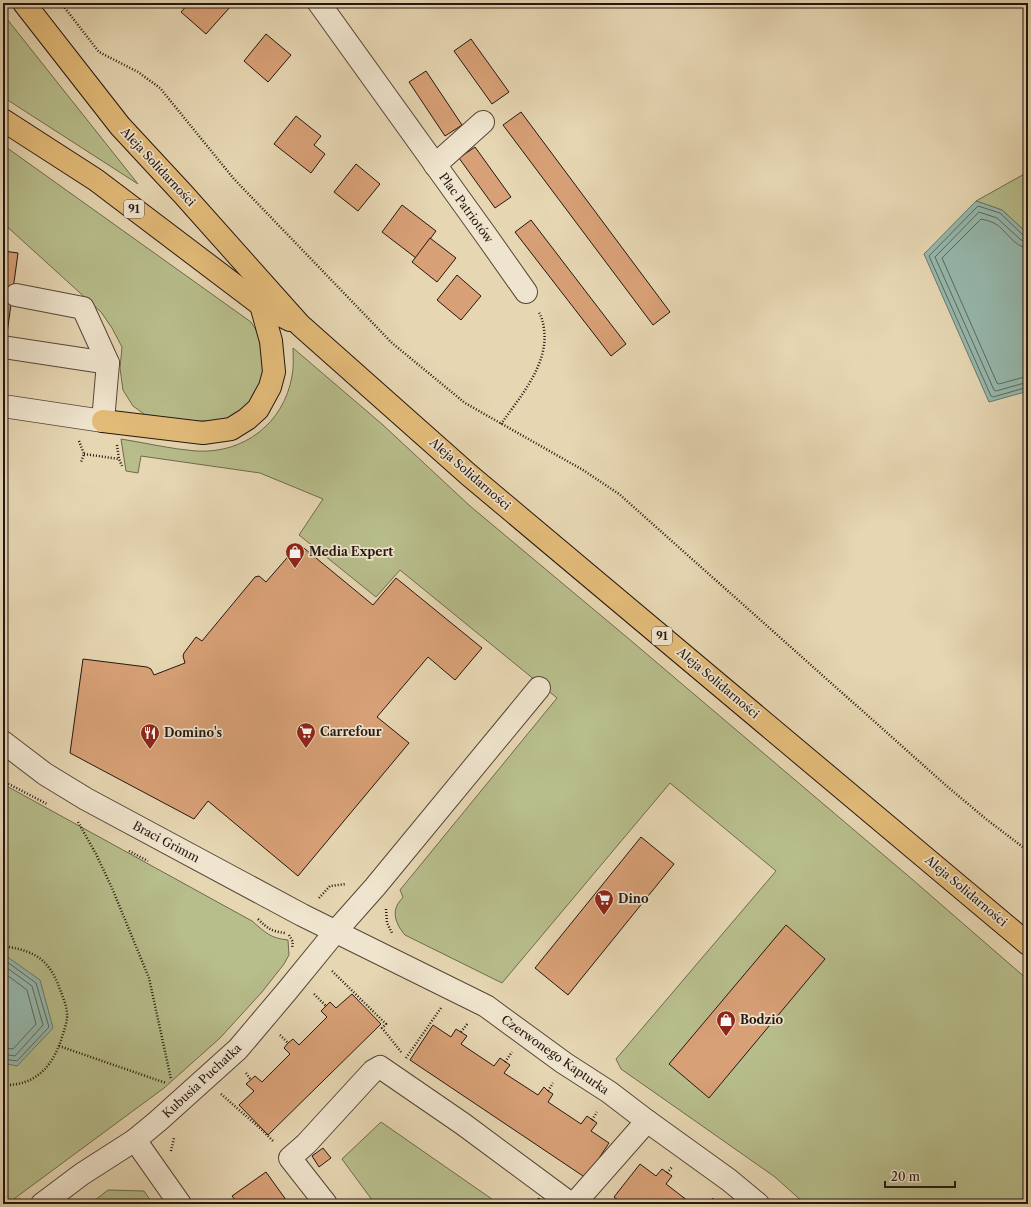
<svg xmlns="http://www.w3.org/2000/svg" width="1031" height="1207" font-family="'Libre Caslon Text',serif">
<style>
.green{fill:#b7bd8b;stroke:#6e6a4e}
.water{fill:#96b9ae;stroke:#69786f}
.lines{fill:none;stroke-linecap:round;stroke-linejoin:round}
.shore{stroke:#5e685f;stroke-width:1}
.building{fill:#d8a076;stroke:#251610}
.minor-casing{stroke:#554638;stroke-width:24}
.major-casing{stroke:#251610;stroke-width:24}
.path{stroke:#251610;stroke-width:2.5;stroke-dasharray:1 2;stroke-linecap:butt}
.minor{stroke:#efe4cd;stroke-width:22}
.major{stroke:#e3bb79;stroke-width:22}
.labels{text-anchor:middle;stroke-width:3.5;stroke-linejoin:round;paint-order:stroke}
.shield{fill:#efe4cd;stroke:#625449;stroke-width:1}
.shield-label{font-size:11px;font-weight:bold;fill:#251610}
.street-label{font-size:12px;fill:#251610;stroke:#efe4cd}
.poi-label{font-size:12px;font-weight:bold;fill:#251610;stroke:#efe4cd;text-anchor:start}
</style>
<rect width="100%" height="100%" fill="#e6d6b2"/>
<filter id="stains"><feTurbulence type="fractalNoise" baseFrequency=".005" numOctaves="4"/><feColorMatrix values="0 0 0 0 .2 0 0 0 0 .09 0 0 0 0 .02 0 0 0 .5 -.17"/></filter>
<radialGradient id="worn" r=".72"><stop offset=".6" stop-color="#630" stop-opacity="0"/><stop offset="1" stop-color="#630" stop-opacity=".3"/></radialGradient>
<g class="green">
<path d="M3 14 138 184 3 97Z"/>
<path d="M3 145 251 322 261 338 264 373 256 392 245 408 236 415 220 421H198L148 417 133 406 123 390 120 368 122 347 112 328 101 312 3 223Z"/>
<path d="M1028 172V234L1002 210 976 201Z"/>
<path d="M293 348 383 425 470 506 629 639 913 880 1028 980 1027 1204H805L775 1177 621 1069 616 1059 776 871 670 783 502 983 405 935C399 928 393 918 396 908 397 904 401 900 403 897L400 890 557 698 400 570 376 597 299 535 323 499 260 473 141 456 138 473 126 471 121 439C146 443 171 449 196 451 244 454 284 423 292 376 294 367 293 357 293 348Z"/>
<path d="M3 784 252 921C266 933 270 938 288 940L289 955 284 964 262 992 220 1038 164 1088 7 1204H3Z"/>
<path d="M381 1122 499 1204H375L342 1159Z"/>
<path d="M108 1190 144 1191 153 1204H90Z"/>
</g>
<g class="water">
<path d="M976 201 1002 210 1028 234V390L1025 392 989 402 924 254Z"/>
<path d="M3 955 6 956 40 980 53 1028 17 1066 3 1063Z"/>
</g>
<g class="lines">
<g class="shore">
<path d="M1028 237 1024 236 1000 213 978 206 929 256 991 396 993 397 1028 387"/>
<path d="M1028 242 1021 240 997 218 979 212 935 257 994 390 996 391 1028 382"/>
<path d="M1028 248C1013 247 1006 229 994 223 990 221 985 220 981 219L942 258 997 383 999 384 1028 376"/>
<path d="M3 959 36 983 49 1027 17 1061 3 1059"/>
<path d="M3 965 32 986 43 1025 15 1056 3 1054"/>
<path d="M3 972 27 990 36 1024 13 1049 3 1048"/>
</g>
</g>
<g class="building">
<path d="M189 3H228L231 6 206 34 181 12Z"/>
<path d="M266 34 291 55 268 82 244 61Z"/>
<path d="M471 39 509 92 492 104 454 51Z"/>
<path d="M426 71 462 125 445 136 409 82Z"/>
<path d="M521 112 670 312 653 325 503 125Z"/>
<path d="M296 116 321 136 314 145 325 154 311 173 274 144Z"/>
<path d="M475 147 511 197 495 208 459 158Z"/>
<path d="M356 164 380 184 358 211 334 192Z"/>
<path d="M402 205 436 231 416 258 382 232Z"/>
<path d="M531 220 626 344 611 356 515 232Z"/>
<path d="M430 238 456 258 437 282 412 262Z"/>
<path d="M3 251 18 253 6 341 3 340Z"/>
<path d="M457 275 481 296 461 320 437 300Z"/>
<path d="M299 544 373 605 396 578 482 648 455 680 428 657 377 717 409 743 298 876 208 801 194 819 70 753 83 659 147 667 151 669 154 675 185 663 183 656 184 653 196 637 202 641 255 577 259 576 266 582Z"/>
<path d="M641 837 674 864 568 995 535 968Z"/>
<path d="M786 925 825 959 709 1098 669 1064Z"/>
<path d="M352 994 381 1024 268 1135 239 1105 254 1091 246 1084 255 1076 262 1082 290 1054 284 1048 288 1043 293 1039 299 1045 327 1017 321 1011 330 1002 336 1008Z"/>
<path d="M433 1025 451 1037 456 1029 467 1036 461 1044 494 1066 500 1058 510 1065 504 1073 538 1095 544 1087 548 1091 553 1094 548 1102 581 1124 587 1116 597 1123 591 1131 609 1143 586 1178 410 1060Z"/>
<path d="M323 1148 331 1158 319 1167 312 1156Z"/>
<path d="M640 1164 656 1176 662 1169 672 1176 666 1184 692 1204H623L614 1197Z"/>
<path d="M266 1172 289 1204H238L232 1196Z"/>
<path d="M539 1198 543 1204H530Z"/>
</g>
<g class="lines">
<g class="minor-casing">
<g id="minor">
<path d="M319 3 485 234 526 292"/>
<path d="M435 165 483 122"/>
<path d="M3 347 108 363"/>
<path d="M3 406 103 421 108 363 83 308 16 295"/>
<path d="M3 742 45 774 86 799 302 915 486 1006 564 1063 609 1092 647 1121 729 1180 758 1204"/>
<path d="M135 1140 180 1204"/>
<path d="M42 1204 82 1174 135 1140 158 1121 238 1049 287 991 336 931 375 887 539 688"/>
<path d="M326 1204 290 1158 306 1144 373 1071 380 1067 463 1124 571 1204"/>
<path d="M574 1204 647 1121"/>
</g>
</g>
<g class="major-casing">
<g id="major">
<path d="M24 3 120 126 184 195 300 325 469 475 1028 944"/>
<path d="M3 120 96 180 261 305 290 320"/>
<path d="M103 421 203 433 231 429 247 419 258 409 270 387 274 372 271 341 261 305"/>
</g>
</g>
<g class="path">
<path d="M61 3 99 52 138 72 160 88 234 179 392 343 465 403 583 470 619 494 949 788 986 819 1028 851"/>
<path d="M501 424C520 397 549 364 544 329 543 322 542 317 538 311"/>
<path d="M79 441 84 454 81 462"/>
<path d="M117 445 119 459 122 466"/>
<path d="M84 454 119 459"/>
<path d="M3 781 47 804"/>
<path d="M78 822 96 854 112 888 149 978 171 1079"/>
<path d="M129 851 148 861"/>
<path d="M319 898 330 886 346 884"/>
<path d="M386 909 387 923 392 933"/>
<path d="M258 919C268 929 271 931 285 933"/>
<path d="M289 935 293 942 292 948"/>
<path d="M3 946C15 948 27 950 38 957 48 964 55 975 59 987 63 997 68 1008 67 1019 66 1025 64 1031 62 1037 53 1066 36 1086 3 1085"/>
<path d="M332 971 386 1024 382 1028 402 1053"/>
<path d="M314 994 326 1006"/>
<path d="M461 1032 468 1023"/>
<path d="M280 1035 288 1043"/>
<path d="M59 1046 166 1083"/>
<path d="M406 1058 441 1008"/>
<path d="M505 1062 512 1052"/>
<path d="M246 1073 251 1080"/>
<path d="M548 1091 553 1083"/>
<path d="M221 1094 262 1130 274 1142"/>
<path d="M592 1120 597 1112"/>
<path d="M171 1151 174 1138"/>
<path d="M667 1173 672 1167"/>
<path d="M13 1204 20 1198"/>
<path d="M709 1204 714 1198"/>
</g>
<use href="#minor" class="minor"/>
<use href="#major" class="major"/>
</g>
<defs>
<g id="shop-pin" transform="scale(1)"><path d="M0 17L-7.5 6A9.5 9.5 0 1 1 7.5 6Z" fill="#8f2418" stroke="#efe4cd"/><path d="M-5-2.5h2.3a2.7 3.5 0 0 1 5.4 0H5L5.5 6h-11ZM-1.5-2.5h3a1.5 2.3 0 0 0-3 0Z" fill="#fff"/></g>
<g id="supermarket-pin" transform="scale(1)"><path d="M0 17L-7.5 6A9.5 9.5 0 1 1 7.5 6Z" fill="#8f2418" stroke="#efe4cd"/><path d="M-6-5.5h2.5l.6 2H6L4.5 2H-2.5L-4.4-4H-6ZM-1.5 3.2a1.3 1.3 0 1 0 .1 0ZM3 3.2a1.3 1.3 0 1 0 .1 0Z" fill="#fff"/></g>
<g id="restaurant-pin" transform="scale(1)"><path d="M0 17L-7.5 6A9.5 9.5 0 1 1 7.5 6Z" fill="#8f2418" stroke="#efe4cd"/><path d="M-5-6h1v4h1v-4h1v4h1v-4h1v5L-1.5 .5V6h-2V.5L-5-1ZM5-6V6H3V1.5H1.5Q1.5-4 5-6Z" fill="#fff"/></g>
</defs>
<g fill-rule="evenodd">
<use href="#shop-pin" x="295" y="552"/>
<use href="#supermarket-pin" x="306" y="732"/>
<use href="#restaurant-pin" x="150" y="733"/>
<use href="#supermarket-pin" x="604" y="899"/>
<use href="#shop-pin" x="726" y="1020"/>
</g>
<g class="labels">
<g class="shield">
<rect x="124" y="200" width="20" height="18" rx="3"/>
<rect x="652" y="627" width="20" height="18" rx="3"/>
</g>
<g class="shield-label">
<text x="134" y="213">91</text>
<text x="662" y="640">91</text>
</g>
<g class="street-label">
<text transform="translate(158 167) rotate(47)" y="4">Aleja Solidarności</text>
<text transform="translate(466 208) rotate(54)" y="4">Plac Patriotów</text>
<text transform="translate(470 474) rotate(41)" y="4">Aleja Solidarności</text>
<text transform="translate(718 683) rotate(40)" y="4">Aleja Solidarności</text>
<text transform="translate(166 842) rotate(28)" y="4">Braci Grimm</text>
<text transform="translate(966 891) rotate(40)" y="4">Aleja Solidarności</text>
<text transform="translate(555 1055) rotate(35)" y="4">Czerwonego Kapturka</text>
<text transform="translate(202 1081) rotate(-43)" y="4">Kubusia Puchatka</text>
</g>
<g class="poi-label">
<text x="309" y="556">Media Expert</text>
<text x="320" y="736">Carrefour</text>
<text x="164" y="737">Domino's</text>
<text x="618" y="903">Dino</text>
<text x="740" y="1024">Bodzio</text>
</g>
</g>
<rect width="1031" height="1207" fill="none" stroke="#e6d6b2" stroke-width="16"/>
<rect x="4" y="4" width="1023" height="1199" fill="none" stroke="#251610" stroke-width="2"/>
<rect x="8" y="8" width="1015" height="1191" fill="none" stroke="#251610"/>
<path d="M885 1181v6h70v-6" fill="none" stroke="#251610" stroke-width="2"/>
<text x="891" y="1181" font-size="12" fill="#251610" stroke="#efe4cd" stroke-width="3" paint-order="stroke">20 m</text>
<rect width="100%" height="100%" filter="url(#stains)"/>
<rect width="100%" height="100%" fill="url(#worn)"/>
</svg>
